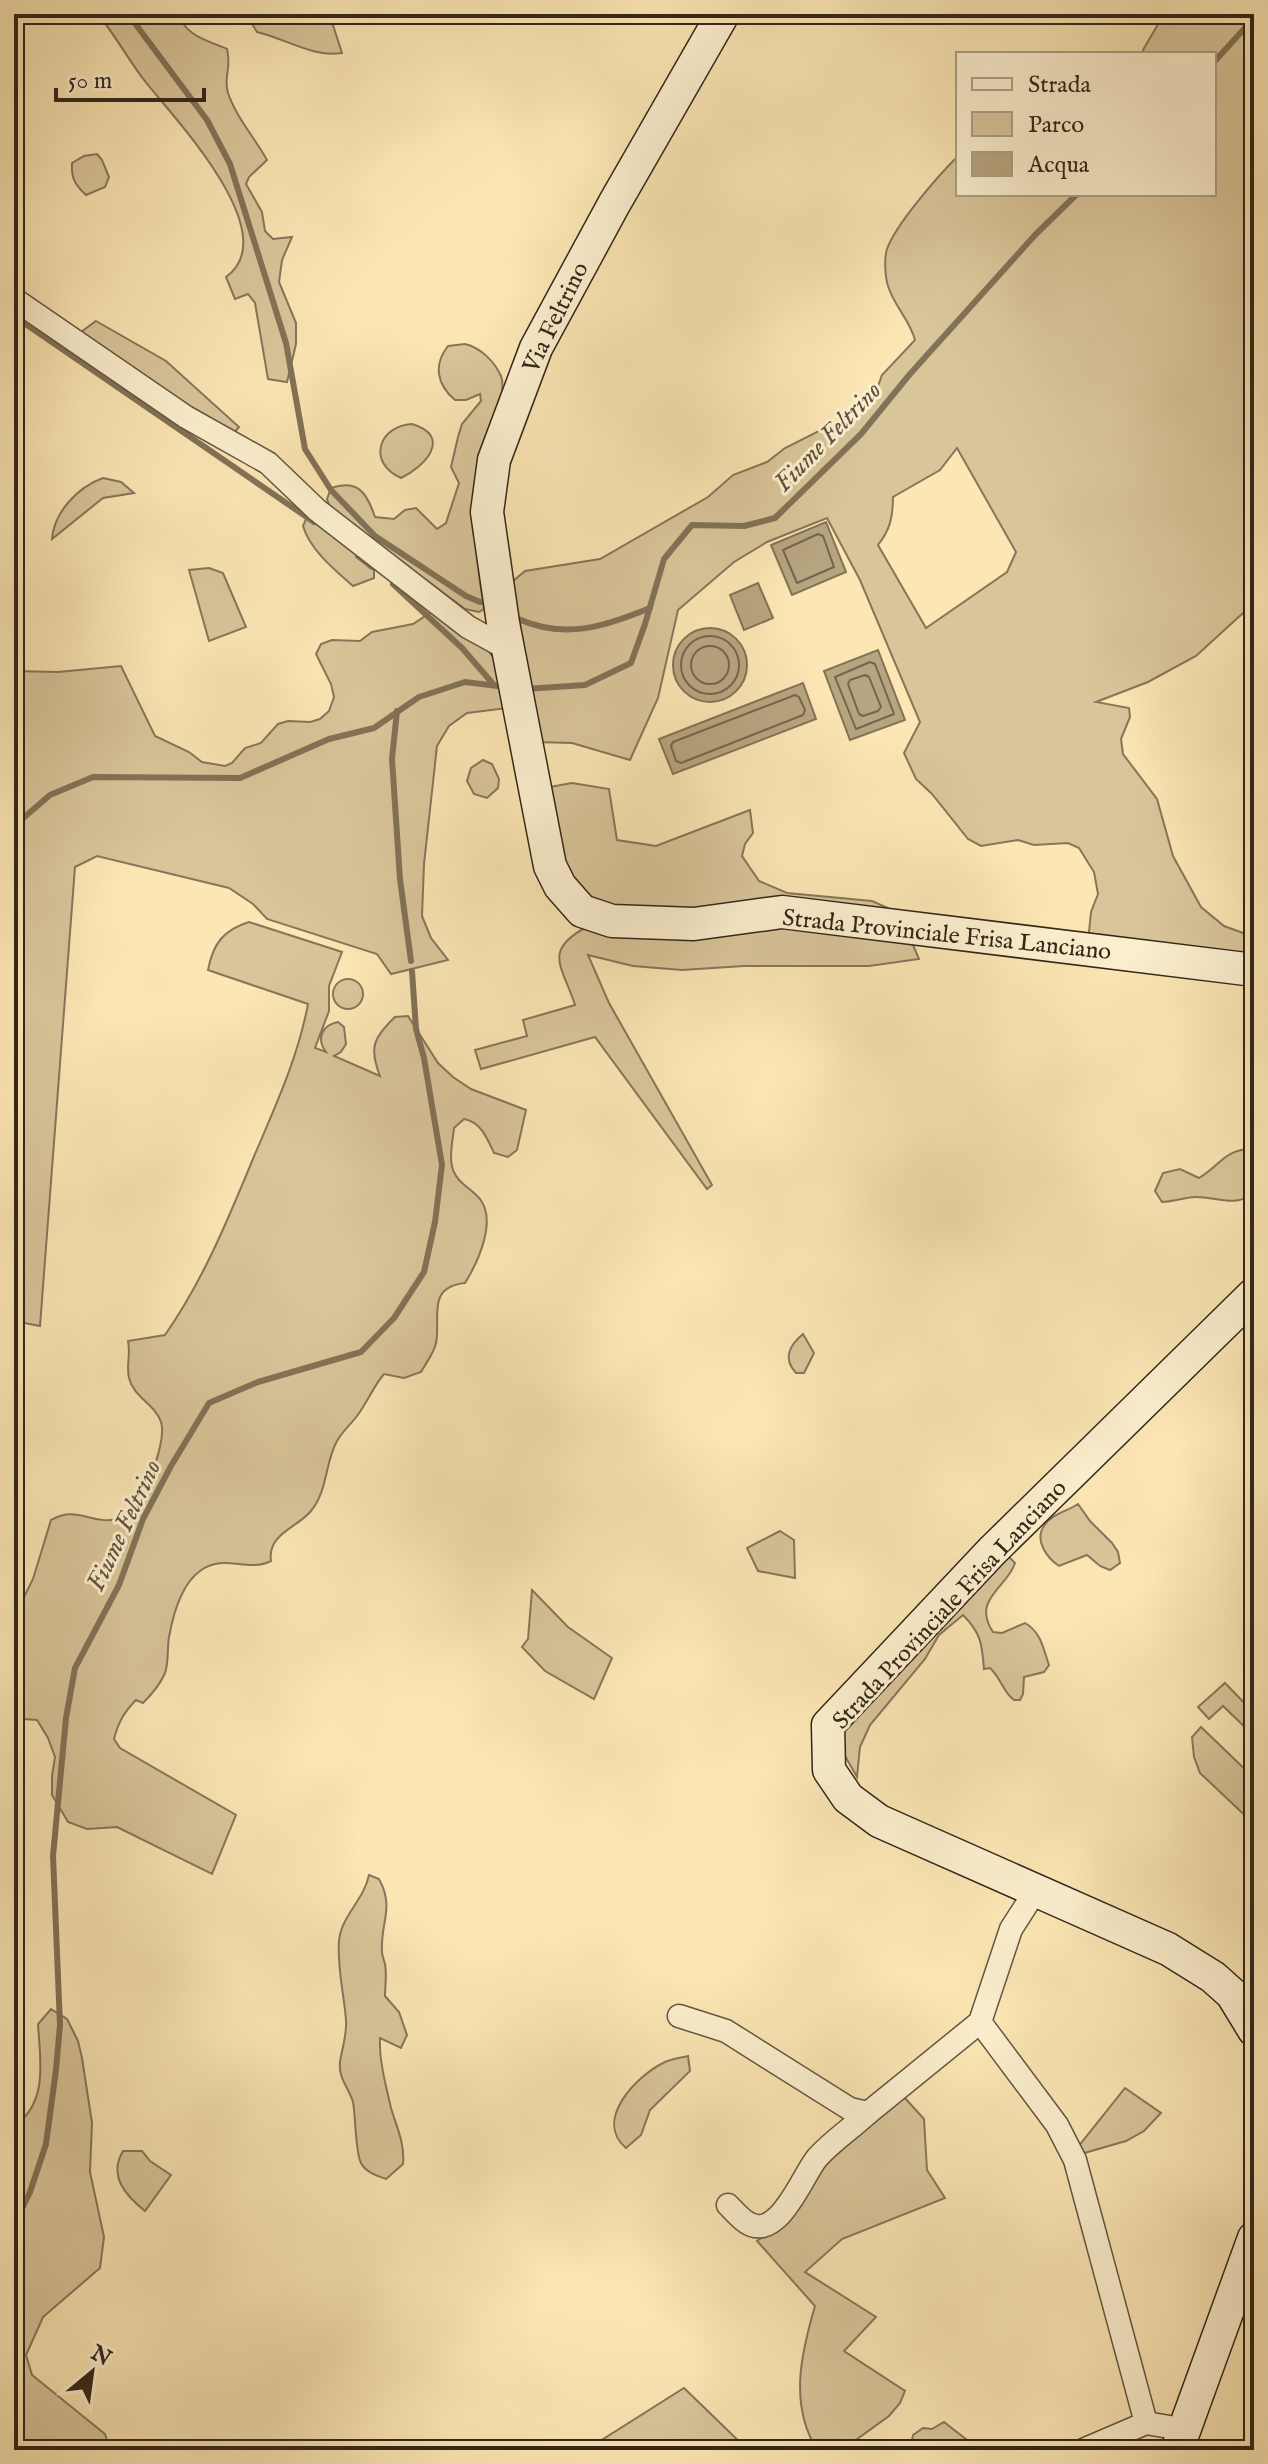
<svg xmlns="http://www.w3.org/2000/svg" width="1268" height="2464" font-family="'IM FELL English',serif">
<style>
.green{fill:#d9c59a;stroke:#86765a;stroke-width:2;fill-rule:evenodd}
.water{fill:#b7a580;stroke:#827257;stroke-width:2}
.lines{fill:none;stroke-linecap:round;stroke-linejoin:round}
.shore{stroke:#74664d;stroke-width:2}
.stream{stroke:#827257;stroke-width:6}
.street-casing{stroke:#645640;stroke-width:25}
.secondary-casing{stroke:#32261a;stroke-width:35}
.street{stroke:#fcefce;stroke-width:22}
.secondary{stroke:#fcefce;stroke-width:32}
.labels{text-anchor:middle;stroke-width:6;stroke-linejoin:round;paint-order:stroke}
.street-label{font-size:24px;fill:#32261a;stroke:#fcefce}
.water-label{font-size:26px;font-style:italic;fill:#61523e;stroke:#fcefce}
</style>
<rect width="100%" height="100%" fill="#fbe6b4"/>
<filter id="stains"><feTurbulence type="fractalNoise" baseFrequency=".0025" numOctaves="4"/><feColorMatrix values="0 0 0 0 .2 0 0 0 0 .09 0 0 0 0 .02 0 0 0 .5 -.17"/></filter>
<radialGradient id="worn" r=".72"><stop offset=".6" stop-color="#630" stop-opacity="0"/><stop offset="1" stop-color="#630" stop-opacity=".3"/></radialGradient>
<g class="green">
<path d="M98 14H178C187 37 207 40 227 49 232 68 223 77 228 93 236 117 255 138 267 160L249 177 246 184 262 212 265 231 273 239 292 237 282 260 279 282 296 323V344L287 382 268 379 255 303 248 294 235 299 226 277C286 234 173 117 144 80 128 59 115 35 98 14Z"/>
<path d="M246 14H352L331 19 342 53C315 58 286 39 257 32Z"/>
<path d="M1164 14H1254V603L1196 656 1148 682 1096 702 1129 708 1130 717 1121 739 1123 754 1157 799 1173 856 1201 907 1224 926 1254 937V960L1088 942 1091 912 1098 894 1094 872 1079 848 1068 843 1034 845 1018 840 981 846 968 839 932 794 916 779 904 753 920 722 860 580 827 518 767 542 734 562 678 610 658 698 630 760 572 743 534 742 506 587 525 571 600 559 708 497 733 475 767 462 785 448 851 415 873 400 882 375 915 340C910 320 894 306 888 286 885 277 884 258 887 249 896 224 938 176 958 156V194H1214V54H1145L1143 50ZM957 448 1016 552 1007 572 926 628 878 545C890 530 893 517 893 497L940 470Z"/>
<path d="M97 154 102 160 109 177 105 187 86 195C75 185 71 178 72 163L84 156Z"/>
<path d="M96 321 166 361 239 427 234 433 223 432 77 335Z"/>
<path d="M465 344C481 348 494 361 501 376 509 395 483 462 478 485 471 526 478 569 484 609L479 612 465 609 330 508 327 499 331 488C358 479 367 493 375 517L394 519 405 510 416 508 437 529 446 523 459 483 451 467 458 437 462 424 481 401 480 394 466 400H455C437 385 433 365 448 346Z"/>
<path d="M412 424C453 436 425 467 401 478 367 463 378 426 412 424Z"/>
<path d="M103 478 121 482 134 493 103 498 52 539C54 512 78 487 103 478Z"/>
<path d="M309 512 374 566V578L353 586C335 570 310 550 303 526Z"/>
<path d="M209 568 223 573 246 627 209 641 189 570Z"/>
<path d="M433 611 485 647 495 659 508 708 467 713 449 726 437 746 424 864 422 916 431 938 448 960 391 974 377 954 267 919 253 904 229 888 97 856 75 867 40 1326 14 1321V671L58 672 121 666 155 736 189 752 202 762 225 766 232 763 245 748 261 743 278 724 288 721 310 722 320 719 329 711 334 697 331 684 316 654 321 644 332 640 360 641 372 632 413 624Z"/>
<path d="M483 760 492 764 499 779 498 788 487 798 474 794 467 781 471 768Z"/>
<path d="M572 783 609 789 617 840 656 846 750 810 753 833 745 844 742 856 759 881 787 893 872 901 888 908 904 925 591 905 563 867 544 788Z"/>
<path d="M249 922 342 952 329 986V1011L315 1048 326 1052C316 1039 322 1025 338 1022L344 1027 346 1044 341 1052 334 1056 380 1076C369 1048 373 1038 395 1017L408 1016 438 1063 453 1077 471 1089 526 1110 517 1150 508 1157 494 1153C487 1138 481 1122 464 1119L454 1128C453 1139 449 1155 452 1166 455 1182 470 1187 480 1199 497 1221 478 1262 465 1283 426 1287 441 1318 436 1343 434 1353 426 1363 421 1372L404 1378 384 1374C373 1387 367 1403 357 1416 351 1424 342 1432 337 1441 325 1462 328 1490 311 1511 297 1528 267 1534 271 1561 247 1573 224 1553 200 1571 182 1584 173 1615 169 1637 167 1649 169 1661 165 1673 160 1685 152 1694 143 1703L136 1700C124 1712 118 1723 114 1739L120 1748 236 1815 212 1874 117 1827 87 1829 68 1822 52 1795V1776L55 1757 48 1738 37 1720 23 1719 14 1726V1617L33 1579 51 1520C77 1505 92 1525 117 1519 140 1513 168 1443 161 1422 154 1403 134 1398 129 1378 126 1365 131 1353 128 1341L165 1335C204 1279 229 1217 255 1154 276 1105 298 1057 308 1004L208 970C213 944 223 930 249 922Z"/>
<path d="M792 924 911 940 919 959 869 966H744L682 970 633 966 588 955 609 1003 712 1185 707 1189 595 1037 481 1069 475 1050 527 1036 523 1020 575 1005C562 965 542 951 588 926Z"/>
<circle cx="348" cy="994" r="15"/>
<path d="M1254 1148V1193C1234 1208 1218 1197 1196 1197 1185 1197 1173 1202 1162 1202L1155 1191 1163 1173 1180 1169 1199 1178C1224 1163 1221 1151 1254 1148Z"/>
<path d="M803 1334 814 1353 804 1373H796C782 1358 790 1345 803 1334Z"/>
<path d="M1078 1504 1090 1521 1112 1543 1118 1552 1120 1563 1110 1570 1100 1566 1087 1555 1059 1566C1047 1558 1034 1540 1044 1526 1051 1514 1068 1511 1078 1504Z"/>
<path d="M780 1531 794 1540 795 1578 758 1571 747 1548Z"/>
<path d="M1008 1556 1015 1563C1008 1587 971 1599 993 1632L1002 1633 1025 1623C1041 1632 1043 1648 1049 1665L1044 1672 1024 1677 1023 1694 1020 1700H1014C1003 1692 1001 1678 990 1668L984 1669C982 1644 981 1633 963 1615L939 1635 925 1659 870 1725 860 1747 857 1777 845 1756 842 1732Z"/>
<path d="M532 1590 568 1627 612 1658 594 1699 545 1671 522 1647 528 1639Z"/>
<path d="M1225 1683 1254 1713V1736L1223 1706 1209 1719 1198 1707Z"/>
<path d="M1201 1727 1254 1778V1824L1200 1773 1194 1757 1192 1737Z"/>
<path d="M369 1875 379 1879C395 1908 380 1923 382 1952 382 1956 384 1960 385 1964 387 1974 385 1986 385 1996L399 2012 407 2035 401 2048 380 2038C379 2061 386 2086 391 2108 397 2128 405 2144 403 2164L386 2179C378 2176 365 2172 361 2163 355 2151 356 2118 353 2102 349 2088 338 2078 340 2062 342 2048 347 2036 346 2020 344 1994 337 1968 339 1941 341 1916 364 1900 369 1875Z"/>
<path d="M51 2009 67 2019 78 2041 82 2058 92 2123 90 2172 104 2237 100 2268 43 2317 26 2355 32 2375 105 2434 110 2450H14V2126C49 2103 40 2059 38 2024Z"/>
<path d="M688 2056 690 2071 650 2110 641 2135 626 2148C593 2120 637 2076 663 2063 670 2059 680 2058 688 2056Z"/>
<path d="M1125 2088 1161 2113 1144 2131 1126 2141 1081 2154 1078 2147Z"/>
<path d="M904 2097 924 2119 927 2170 945 2198 842 2239 805 2272 876 2317 844 2351 905 2391 900 2403 889 2416 842 2450H817C789 2404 801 2354 815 2306L757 2241 775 2228 825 2154Z"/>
<path d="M123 2151H142L150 2161 171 2175 145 2211C126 2196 108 2176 123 2151Z"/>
<path d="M684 2388 748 2450H604L597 2443Z"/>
<path d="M944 2422 980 2450H910L913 2435 923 2428 932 2429Z"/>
</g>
<g class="water">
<path d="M826 522 846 572 792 595 771 545Z"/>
<path d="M758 583 773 618 744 630 730 595Z"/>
<circle cx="710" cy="665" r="37"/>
<path d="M878 650 905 720 850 740 824 671Z"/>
<path d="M803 683 816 719 673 774 659 739Z"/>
</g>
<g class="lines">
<g class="shore">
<path d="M818 534 823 536 834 567 797 583 783 550Z"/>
<circle cx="710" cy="665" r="29"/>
<circle cx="710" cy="665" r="19"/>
<path d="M870 662 875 664 894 714 856 729 835 677Z"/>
<path d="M865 675 869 677 881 707 878 711 863 716 859 714 848 684 850 680Z"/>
<path d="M795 695 799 697 805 710 803 715 681 763 676 761 671 746 673 742Z"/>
</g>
<g class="stream">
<path d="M128 14 207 120 230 164 286 343 305 449 331 490 375 536 466 596 480 602"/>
<path d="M1214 62 1254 18"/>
<path d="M14 316 314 522"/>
<path d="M358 556 372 567"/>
<path d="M393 584 462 648 494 685"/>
<path d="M516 618C564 640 604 627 650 608"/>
<path d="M525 689 585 685 631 663 645 624 664 559 692 525 744 526 775 518 861 434 910 374 1035 235 1077 194"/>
<path d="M397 711 392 759 400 879 411 961"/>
<path d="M14 826 50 795 93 777 240 778 329 739 374 728 419 697 465 682 506 687"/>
<path d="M14 2225 30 2192 46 2144 56 2070 60 2025 53 1856 66 1718 75 1668 119 1585 143 1519 171 1466 209 1403 258 1382 361 1352 394 1318 424 1272 435 1222 442 1165 424 1058 416 1029 412 971"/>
</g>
<g class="street-casing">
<g id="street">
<path d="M14 299 186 417 268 463 317 510 468 627 508 649"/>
<path d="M679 2016 726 2031 850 2109 868 2113 980 2022 1011 1929 1036 1890"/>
<path d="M980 2022 1057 2125 1075 2160 1146 2423"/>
<path d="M728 2205C734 2211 740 2218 746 2222 778 2244 802 2176 817 2158 831 2142 852 2128 868 2113"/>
<path d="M1083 2450 1146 2423 1187 2430"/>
</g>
</g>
<g class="secondary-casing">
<g id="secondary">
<path d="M723 14 614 204 536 348 494 460 487 512 503 623 550 866 560 886 582 911 612 921 694 924 782 912 1254 970"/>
<path d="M1254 1294 992 1551 828 1725 829 1770 848 1798 879 1821 1168 1949 1213 1977 1232 1994 1254 2030"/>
<path d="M1177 2450 1254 2238"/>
</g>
</g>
<use href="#street" class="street"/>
<use href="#secondary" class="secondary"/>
</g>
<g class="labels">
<g class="street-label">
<text transform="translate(555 317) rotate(-64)" y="8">Via Feltrino</text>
<text transform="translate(947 934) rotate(6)" y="8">Strada Provinciale Frisa Lanciano</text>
<text transform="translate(949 1604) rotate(-47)" y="8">Strada Provinciale Frisa Lanciano</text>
</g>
<g class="water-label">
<text transform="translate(827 436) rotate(-46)" y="9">Fiume Feltrino</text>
<text transform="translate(123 1525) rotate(-65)" y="9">Fiume Feltrino</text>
</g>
</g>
<rect width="1268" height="2464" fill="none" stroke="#fbe6b4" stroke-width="48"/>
<rect x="16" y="16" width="1236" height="2432" fill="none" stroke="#32261a" stroke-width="4"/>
<rect x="24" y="24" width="1220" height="2416" fill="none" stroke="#32261a" stroke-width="2"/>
<rect x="956" y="52" width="260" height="144" fill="#fcefce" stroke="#ab9f86" stroke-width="2"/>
<rect x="972" y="78" width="40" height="12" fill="#fcefce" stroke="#ab9f86" stroke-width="2"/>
<text x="1028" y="92" font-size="24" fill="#32261a">Strada</text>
<rect x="972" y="112" width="40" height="24" fill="#d9c59a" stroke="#ab9f86" stroke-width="2"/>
<text x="1028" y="132" font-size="24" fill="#32261a">Parco</text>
<rect x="972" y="152" width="40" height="24" fill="#b7a580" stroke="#ab9f86" stroke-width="2"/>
<text x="1028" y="172" font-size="24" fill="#32261a">Acqua</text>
<g transform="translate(92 2372) rotate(29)" stroke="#fcefce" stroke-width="6" paint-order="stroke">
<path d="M0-6L14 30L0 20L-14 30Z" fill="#32261a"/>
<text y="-12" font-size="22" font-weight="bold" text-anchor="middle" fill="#32261a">N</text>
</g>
<path d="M56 88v12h148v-12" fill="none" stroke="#32261a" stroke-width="4"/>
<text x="68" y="88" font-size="24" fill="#32261a" stroke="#fcefce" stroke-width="6" paint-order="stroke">50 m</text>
<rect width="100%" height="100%" filter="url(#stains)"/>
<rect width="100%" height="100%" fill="url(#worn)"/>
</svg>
